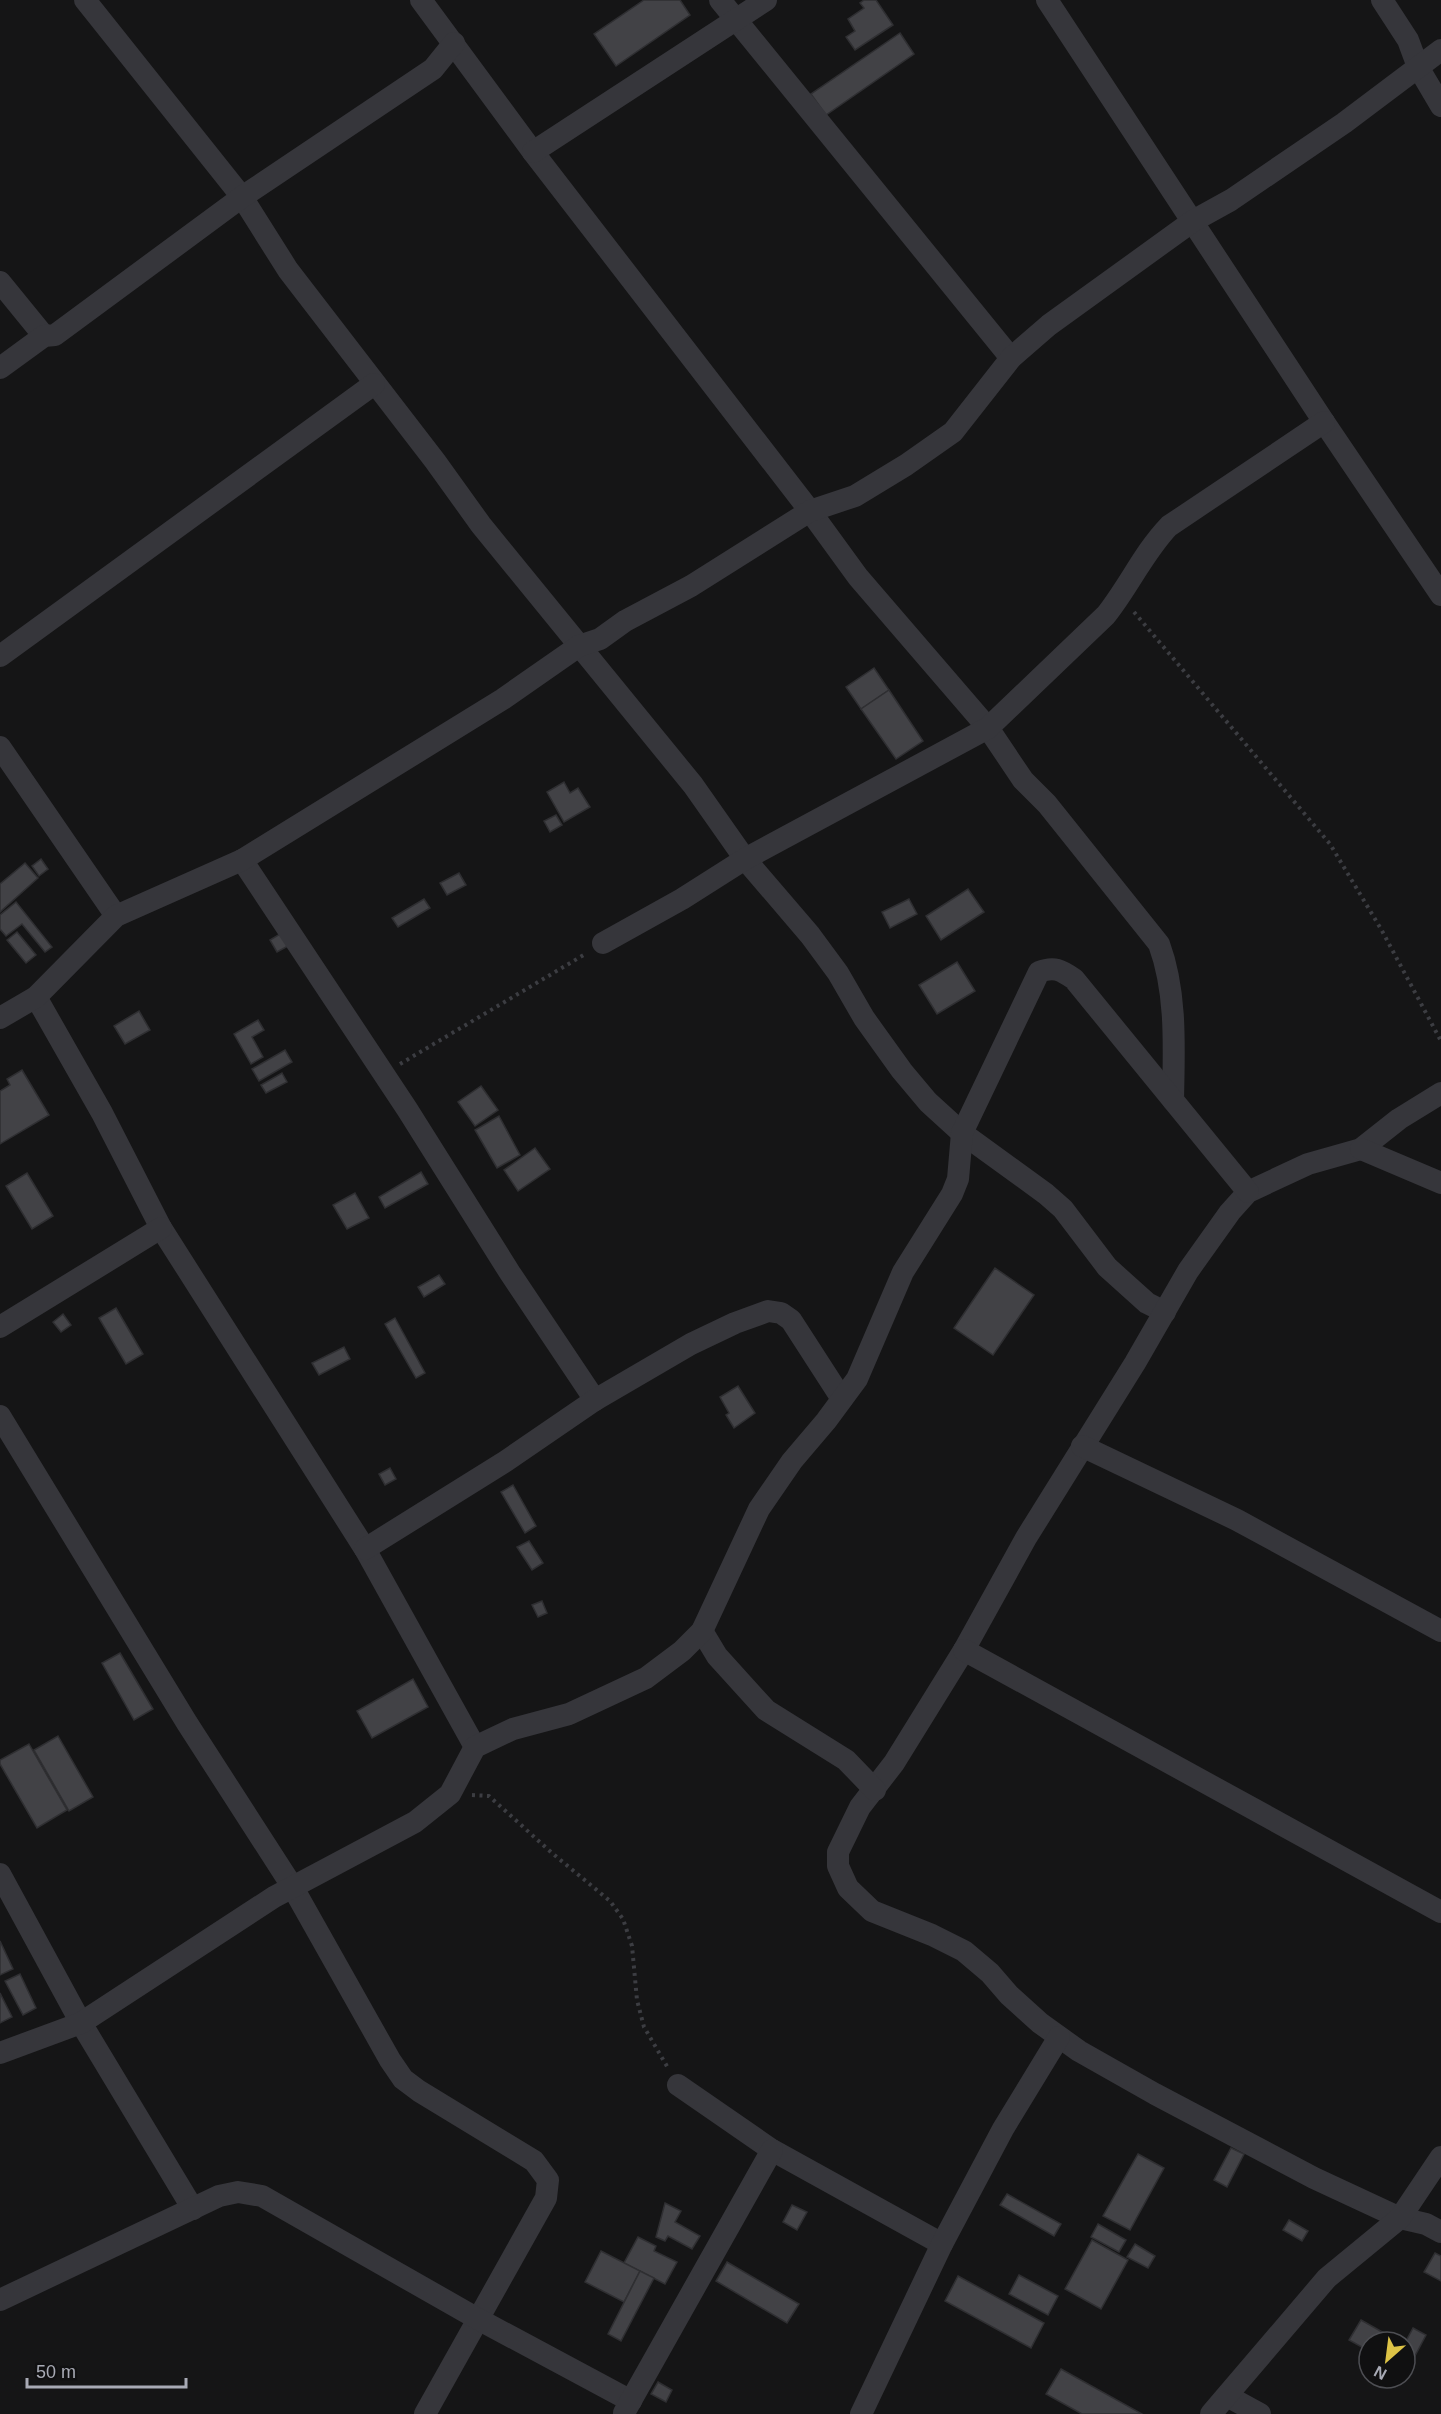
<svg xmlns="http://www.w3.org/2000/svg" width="1441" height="2414" font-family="Helvetica,sans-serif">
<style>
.building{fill:#424246;stroke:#2f2f32;stroke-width:1.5}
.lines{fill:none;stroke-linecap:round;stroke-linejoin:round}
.path{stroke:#3c3d42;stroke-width:4;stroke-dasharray:3 4.5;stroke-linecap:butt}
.minor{stroke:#36363b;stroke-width:22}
</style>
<rect width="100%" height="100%" fill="#151516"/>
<g class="building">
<path d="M644 0H680L690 15 616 66 594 34Z"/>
<path d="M864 0H876L893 25 855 50 846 37 855 31 848 19 864 8 860 3Z"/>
<path d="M900 33 914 54 826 115 811 94Z"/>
<path d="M874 668 889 690 861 709 846 687Z"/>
<path d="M889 690 923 741 896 759 861 709Z"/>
<path d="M564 782 570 793 578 788 590 807 564 822 547 792Z"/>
<path d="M556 815 562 825 550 832 544 821Z"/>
<path d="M41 859 48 869 39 876 32 866Z"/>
<path d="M25 863 38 878 0 912V884Z"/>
<path d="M459 873 466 885 447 895 440 883Z"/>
<path d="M968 889 984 912 941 940 926 916Z"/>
<path d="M424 899 430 908 398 927 392 918Z"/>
<path d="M909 899 917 914 890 928 882 912Z"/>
<path d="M16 902 52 947 45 952 22 924 6 936 0 929V915Z"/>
<path d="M17 932 36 955 26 963 7 940Z"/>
<path d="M280 934 288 946 277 952 270 940Z"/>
<path d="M957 962 975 991 937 1014 919 985Z"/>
<path d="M139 1011 150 1030 125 1044 114 1026Z"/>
<path d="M258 1020 264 1030 252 1037 263 1057 251 1064 234 1034Z"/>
<path d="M285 1050 292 1062 259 1081 252 1069Z"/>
<path d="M22 1070 49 1115 0 1144V1091L10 1085 7 1079Z"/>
<path d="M282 1073 287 1082 266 1093 261 1085Z"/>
<path d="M481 1086 498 1110 475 1126 458 1102Z"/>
<path d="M499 1116 520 1155 497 1168 475 1130Z"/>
<path d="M535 1148 550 1169 518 1191 504 1170Z"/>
<path d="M421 1172 428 1184 385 1208 379 1197Z"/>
<path d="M27 1173 53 1216 32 1229 6 1186Z"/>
<path d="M355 1193 369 1218 347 1229 333 1205Z"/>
<path d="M995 1268 1034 1295 993 1355 954 1328Z"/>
<path d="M439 1275 445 1284 424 1297 418 1287Z"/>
<path d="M116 1308 143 1354 126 1364 99 1318Z"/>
<path d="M63 1314 71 1325 61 1332 53 1322Z"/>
<path d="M395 1318 425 1373 416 1378 385 1324Z"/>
<path d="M344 1347 350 1359 319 1375 312 1363Z"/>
<path d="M738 1386 755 1413 734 1428 726 1415 729 1413 720 1397Z"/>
<path d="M390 1468 396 1479 385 1485 379 1474Z"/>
<path d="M513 1485 536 1526 525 1533 501 1492Z"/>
<path d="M529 1541 543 1563 532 1570 517 1547Z"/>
<path d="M542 1601 547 1613 538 1617 532 1605Z"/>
<path d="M120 1653 153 1709 134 1720 102 1663Z"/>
<path d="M413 1679 428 1707 372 1738 357 1711Z"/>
<path d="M58 1736 93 1797 69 1811 34 1750Z"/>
<path d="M29 1744 67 1810 37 1828 0 1764V1760Z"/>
<path d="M0 1941 13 1969 0 1975Z"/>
<path d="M20 1974 36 2008 23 2015 5 1981Z"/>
<path d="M0 1993 12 2017 0 2023Z"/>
<path d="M1231 2148 1244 2154 1227 2187 1214 2180Z"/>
<path d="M1138 2154 1164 2168 1130 2230 1103 2216Z"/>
<path d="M1007 2194 1061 2224 1054 2236 1000 2205Z"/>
<path d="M665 2203 681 2211 675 2222 700 2236 692 2249 668 2236 665 2241 656 2237Z"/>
<path d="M792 2205 807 2212 797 2230 783 2222Z"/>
<path d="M1289 2220 1308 2231 1302 2241 1283 2230Z"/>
<path d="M1098 2224 1126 2240 1119 2252 1091 2237Z"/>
<path d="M638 2237 656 2246 654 2251 677 2262 665 2284 624 2263Z"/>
<path d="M1092 2240 1128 2260 1101 2309 1065 2289Z"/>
<path d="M1135 2244 1155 2256 1148 2268 1127 2257Z"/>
<path d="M601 2251 640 2271 624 2302 585 2282Z"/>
<path d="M1435 2253 1441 2256V2281L1424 2272Z"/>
<path d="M727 2262 799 2304 787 2323 716 2281Z"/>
<path d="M640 2271 654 2278 621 2341 608 2334Z"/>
<path d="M1019 2275 1058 2296 1048 2315 1009 2294Z"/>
<path d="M958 2276 1044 2323 1031 2348 945 2301Z"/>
<path d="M1361 2320 1400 2342H1369V2351L1349 2340Z"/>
<path d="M1413 2328 1426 2335 1406 2373 1405 2343Z"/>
<path d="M1061 2369 1142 2414H1082L1046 2394Z"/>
<path d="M658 2382 672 2390 666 2402 651 2394Z"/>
</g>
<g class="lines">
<g class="path">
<path d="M1134 612 1330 844 1381 929 1441 1041"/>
<path d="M400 1064 587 953"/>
<path d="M472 1795 489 1796 552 1853 610 1901 623 1919 632 1946 637 2000 644 2027 668 2068"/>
</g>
<g class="minor">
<path d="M85 0 242 197 288 270 435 461 481 525 693 785 745 859 810 935 838 973 864 1018 902 1071 928 1102 962 1133 1046 1194 1063 1209 1107 1267 1147 1303 1165 1312"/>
<path d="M421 0 533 152 810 511 858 577 988 728 1023 780 1047 804 1159 944C1177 993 1174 1048 1173 1100"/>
<path d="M720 0 1011 358"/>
<path d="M1047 0 1324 422 1441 595"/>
<path d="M1382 0 1408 40 1418 67 1441 106"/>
<path d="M533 152 766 0"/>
<path d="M0 282 44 336"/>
<path d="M0 368 44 336 55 335 242 197 433 69 454 43"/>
<path d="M0 656 374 384"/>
<path d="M0 747 116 916"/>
<path d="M242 860 407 1109 510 1273 595 1400"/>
<path d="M603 943 682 899 745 859 988 728 1106 615C1129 586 1144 552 1169 526L1324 422"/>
<path d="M36 997 102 1113 161 1228 365 1549 475 1747"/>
<path d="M0 1018 36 997 116 916 242 860 503 699 579 646 600 639 625 621 691 586 810 511 855 496 906 465 953 432 1011 358 1049 325 1193 221 1231 200 1344 123 1441 50"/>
<path d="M1441 1093 1399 1119 1361 1149 1308 1164 1248 1192 1230 1212 1188 1271 1135 1363 1026 1538 964 1650 894 1763 860 1807 838 1852V1866L848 1888 872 1911 932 1935 964 1951 990 1973 1009 1995 1040 2023 1079 2051 1155 2094 1314 2178 1400 2218 1426 2224 1441 2232"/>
<path d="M1361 1149 1441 1183"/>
<path d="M0 1327 161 1228"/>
<path d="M0 1416 187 1723 292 1886 390 2060 403 2079 419 2091 534 2161 548 2180 546 2198 425 2414"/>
<path d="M1082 1446 1237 1520 1441 1631"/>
<path d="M365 1549 506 1461 595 1400 691 1344 735 1323 768 1311 781 1313 791 1320 842 1399"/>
<path d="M702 1631 717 1656 766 1710 846 1760 875 1790"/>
<path d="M964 1650 1441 1912"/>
<path d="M0 1874 81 2023 193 2209"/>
<path d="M0 2053 81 2023 274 1897 415 1822 450 1794 475 1747 513 1729 569 1714 646 1678 682 1651 702 1631 759 1509 792 1461 826 1421 857 1379 903 1272 952 1194 958 1179 962 1133 1039 972C1054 966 1061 970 1074 979L1248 1192"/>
<path d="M678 2085 772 2150 942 2244"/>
<path d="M0 2300 219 2196 238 2192 262 2196 478 2319 631 2401"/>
<path d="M1227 2396 1260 2414"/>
<path d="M624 2413 772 2150"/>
<path d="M861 2414 942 2244 1003 2129 1059 2037"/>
<path d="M1211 2414 1327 2278 1400 2218 1441 2157"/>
</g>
</g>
<g transform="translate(1387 2360) rotate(208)"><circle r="28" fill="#101011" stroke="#4d4e53" stroke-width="1.5"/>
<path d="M0-4.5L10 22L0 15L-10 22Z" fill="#ddc346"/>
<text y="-9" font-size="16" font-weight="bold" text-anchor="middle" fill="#a8aab5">N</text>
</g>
<path d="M27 2378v9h159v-9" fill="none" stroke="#a8aab5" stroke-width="3"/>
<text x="36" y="2378" font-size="18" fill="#a8aab5" stroke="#101011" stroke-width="4.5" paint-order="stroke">50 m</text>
</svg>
